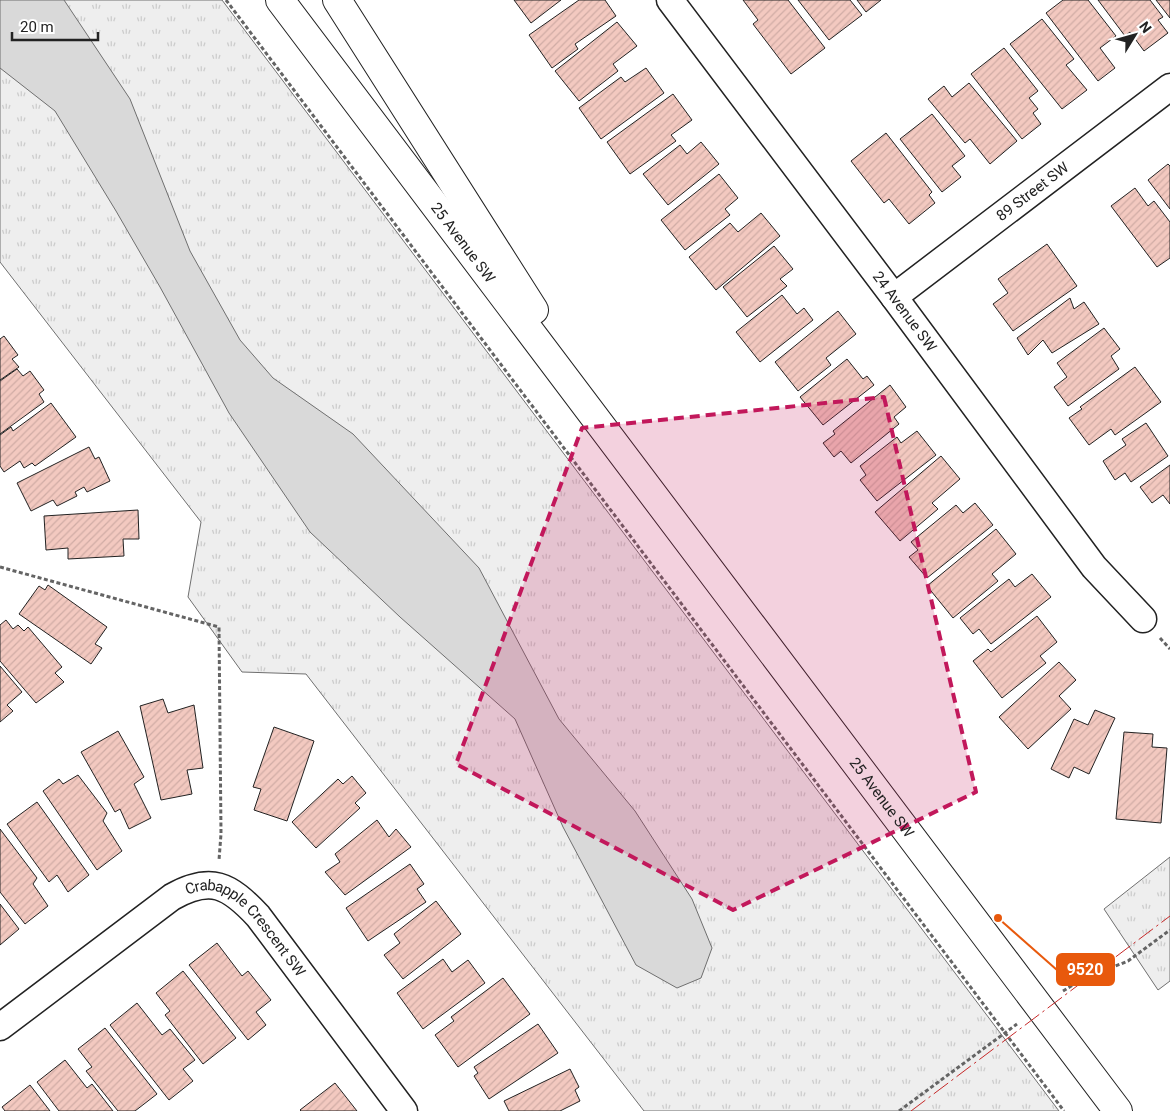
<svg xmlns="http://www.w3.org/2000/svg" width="1170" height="1111" font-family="Roboto,sans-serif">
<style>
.park{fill:url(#park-tufts);stroke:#6f6f6f}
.water{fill:#d9d9d9;stroke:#6f6f6f}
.building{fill:url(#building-hatch);stroke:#222}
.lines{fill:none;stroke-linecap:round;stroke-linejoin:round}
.street-casing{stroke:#222;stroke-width:29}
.secondary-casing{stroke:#222;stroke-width:30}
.path{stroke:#646464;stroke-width:3;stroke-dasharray:4 2.5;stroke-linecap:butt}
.street{stroke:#fff;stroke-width:26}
.secondary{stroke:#fff;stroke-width:28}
.power{stroke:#c62828;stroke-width:1;stroke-dasharray:18 4 2.5 4;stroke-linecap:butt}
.marked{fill:#c2185b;fill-opacity:0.2;stroke:#c2185b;stroke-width:4;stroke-dasharray:10 6;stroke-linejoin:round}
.labels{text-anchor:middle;stroke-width:4;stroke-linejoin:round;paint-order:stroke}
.street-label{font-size:15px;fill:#222;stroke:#fff}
.leader{fill:none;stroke:#e8590c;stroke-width:2}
.callout-dot{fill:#e8590c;stroke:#fff;stroke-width:2}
.callout{fill:#e8590c;stroke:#e8590c;stroke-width:2}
.callout-label{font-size:16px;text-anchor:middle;font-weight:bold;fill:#fff}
</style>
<defs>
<pattern id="park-tufts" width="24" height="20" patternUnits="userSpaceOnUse" patternTransform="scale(1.25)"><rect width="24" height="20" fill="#eee"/><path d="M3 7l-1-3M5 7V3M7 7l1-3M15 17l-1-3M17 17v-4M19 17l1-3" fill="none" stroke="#ccc"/></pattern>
<pattern id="building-hatch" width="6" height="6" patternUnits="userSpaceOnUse" patternTransform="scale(1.25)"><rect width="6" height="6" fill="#f3c9c0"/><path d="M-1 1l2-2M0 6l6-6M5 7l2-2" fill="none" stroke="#d0aca5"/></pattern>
</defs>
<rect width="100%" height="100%" fill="#fff"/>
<g class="park">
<path d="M0 0H222L1059 1111H644L306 674 242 672 188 597 201 522 0 262Z"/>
<path d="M1170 857V981L1158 990 1104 909Z"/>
</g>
<path class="water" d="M0 0H64L130 99 190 251 240 340 273 378 353 434 479 568 559 719 635 811 692 899 712 948 701 978 677 988 636 965 563 827 515 719 400 617 310 532 229 413 160 287 116 211 55 111 0 68Z"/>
<g class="building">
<path d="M514 0H561L531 23Z"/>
<path d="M579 0H605L616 16 575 44 578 49 552 68 529 35Z"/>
<path d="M743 0H788L825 48 791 74 753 24 758 20Z"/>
<path d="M798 0H850L862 15 829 40Z"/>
<path d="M857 0H881L866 12Z"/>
<path d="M1063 0H1088L1116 36 1100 48 1115 68 1098 81 1046 13Z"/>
<path d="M1098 0H1150L1163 17 1158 20 1168 33 1144 51 1130 32 1125 36Z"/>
<path d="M1156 0H1170V18Z"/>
<path d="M1042 19 1074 59 1066 65 1087 90 1062 109 1010 44Z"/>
<path d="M617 22 637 46 613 64 618 71 579 101 555 71Z"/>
<path d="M1004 48 1038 91 1029 98 1038 109 1033 113 1041 124 1022 139 971 74Z"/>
<path d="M646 68 664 93 601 139 579 108 621 77 625 82Z"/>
<path d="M969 83 1017 141 990 164 970 139 965 143 928 99 944 86 952 97Z"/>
<path d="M673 94 692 120 671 135 676 141 630 174 607 142Z"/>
<path d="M932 114 965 156 952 166 961 177 942 192 900 139Z"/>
<path d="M886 133 932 192 929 195 935 203 909 224 889 199 884 203 851 161Z"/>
<path d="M701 142 719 164 668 205 643 174 680 145 687 154Z"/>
<path d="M1168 164 1170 166V209L1148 180Z"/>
<path d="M719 174 738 198 725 209 730 215 685 250 661 220Z"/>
<path d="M1135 188 1148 206 1154 201 1170 222V258L1157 267 1111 206Z"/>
<path d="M761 213 780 236 716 290 689 257 730 223 738 232Z"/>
<path d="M1047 244 1077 286 1013 331 993 304 1008 293 998 279Z"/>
<path d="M774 246 793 269 780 279 787 286 747 317 723 287Z"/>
<path d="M782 295 797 314 804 308 813 320 760 362 736 332Z"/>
<path d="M1070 298 1074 309 1084 302 1099 324 1052 353 1043 340 1028 355 1017 338Z"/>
<path d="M838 311 856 334 826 358 831 365 798 391 775 362Z"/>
<path d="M1104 328 1120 349 1111 356 1119 369 1068 406 1054 387 1067 377 1057 363Z"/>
<path d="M4 336 18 355 12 359 19 367 0 380V339Z"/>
<path d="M847 359 863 379 867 376 874 385 823 425 800 397Z"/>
<path d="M1135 367 1161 402 1115 435 1111 429 1089 445 1069 418 1082 409 1080 407Z"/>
<path d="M17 369 23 376 30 371 44 390 39 394 44 402 0 434V381Z"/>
<path d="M890 385 906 407 894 417 899 424 851 463 841 451 834 457 823 443 835 434 833 431Z"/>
<path d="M51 403 76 437 35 466 32 463 24 468 20 461 4 472 0 466V435L11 427 13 431Z"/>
<path d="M1146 423 1168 456 1131 482 1125 473 1115 480 1103 461 1126 445 1122 439Z"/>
<path d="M917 431 936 455 877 501 860 480 866 475 860 466 897 437 901 443Z"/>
<path d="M89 447 95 459 99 457 110 481 87 492 84 487 75 492 77 496 57 506 53 500 31 511 17 483Z"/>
<path d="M941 456 960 479 932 503 938 509 900 541 875 512Z"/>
<path d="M1170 465V504L1163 495 1152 503 1140 487Z"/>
<path d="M975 503 993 525 927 578 909 557 918 550 911 542 956 505 963 513Z"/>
<path d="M138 510 139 539H123L124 556 68 559V548L46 550 44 516Z"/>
<path d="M996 529 1016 554 992 574 998 581 953 618 927 586Z"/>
<path d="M1032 574 1051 597 991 644 979 629 973 634 960 618 1009 579 1015 587Z"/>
<path d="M48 585 107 627 95 644 102 648 91 664 19 614 39 586 45 590Z"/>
<path d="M1037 616 1057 642 1040 656 1046 663 1002 698 973 661 988 649 991 652Z"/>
<path d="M6 620 13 629 18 625 24 631 28 627 62 667 55 673 64 682 36 703 0 661V625Z"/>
<path d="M1059 662 1076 680 1059 696 1071 709 1028 749 999 717Z"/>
<path d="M0 666 22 692 7 705 13 711 0 722Z"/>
<path d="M163 699 168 713 194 705 203 768 187 770 192 794 161 800 140 706Z"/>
<path d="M1095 710 1115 718 1089 774 1074 767 1069 778 1051 769 1074 719 1088 725Z"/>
<path d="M274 727 314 741 287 821 254 810 261 789 253 787Z"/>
<path d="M118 731 144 777 134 784 151 818 129 829 120 809 115 812 81 752Z"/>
<path d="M1124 732 1153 734 1152 747 1167 748 1161 823 1116 819Z"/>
<path d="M78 775 107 813 103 821 122 851 97 870 43 791 59 779 63 784Z"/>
<path d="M352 776 366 793 355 803 360 808 316 848 292 822 338 779 343 784Z"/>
<path d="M37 802 89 875 68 892 57 875 49 882 7 824Z"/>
<path d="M377 820 389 837 396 829 411 847 345 895 325 872 340 862 335 854Z"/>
<path d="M0 829 37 878 33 884 48 906 25 924 0 892Z"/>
<path d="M410 864 424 884 417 889 426 902 368 941 346 908Z"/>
<path d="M436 901 461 934 403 979 384 955 400 943 394 934Z"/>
<path d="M0 904 19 929 0 945Z"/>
<path d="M217 943 242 976 248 971 271 1000 256 1012 266 1025 248 1040 189 965Z"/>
<path d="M443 959 452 972 468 960 485 983 423 1029 397 993Z"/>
<path d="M183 971 236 1038 203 1064 165 1015 170 1011 156 993Z"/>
<path d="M503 978 530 1014 458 1067 435 1035 454 1021 451 1017Z"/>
<path d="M137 1003 162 1035 170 1029 195 1060 183 1069 193 1081 169 1100 110 1025Z"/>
<path d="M538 1024 558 1053 489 1099 474 1076 478 1073 474 1067Z"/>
<path d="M105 1028 157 1094 135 1111H118L86 1071 92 1067 78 1049Z"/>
<path d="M65 1060 87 1088 92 1084 113 1111H59L37 1082Z"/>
<path d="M570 1069 579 1087 575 1090 580 1101 560 1111H509L504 1101Z"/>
<path d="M335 1083 357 1111H301L300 1110Z"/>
<path d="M30 1085 50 1111H5L2 1107Z"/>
</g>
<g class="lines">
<g class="street-casing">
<g id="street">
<path id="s1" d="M670 0 894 297 1094 567 1143 619"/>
<path id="s2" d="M894 297 1170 87"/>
<path id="s3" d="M0 1027 172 897C211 875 229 885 258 916L404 1111"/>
</g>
</g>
<g class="secondary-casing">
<g id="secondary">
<path id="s4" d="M280 0 1118 1111"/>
<path d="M337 0 534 310"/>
</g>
</g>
<g class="path">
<path d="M226 0 1064 1111"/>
<path d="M0 567 219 627 221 834 219 860"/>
<path d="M1160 638 1170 649"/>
<path d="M1063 991 1081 980 1128 961 1170 930"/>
<path d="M899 1111 1017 1024"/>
</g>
<use href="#street" class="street"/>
<use href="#secondary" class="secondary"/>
<path class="power" d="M911 1111 1170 916"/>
</g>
<path class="marked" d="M884 397 976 792 733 910 456 764 582 428Z"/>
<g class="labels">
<g class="street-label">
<text dy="5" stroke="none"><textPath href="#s2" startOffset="174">89 Street SW</textPath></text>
<text dy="5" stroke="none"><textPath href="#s4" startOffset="304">25 Avenue SW</textPath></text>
<text dy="5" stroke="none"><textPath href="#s1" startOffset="390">24 Avenue SW</textPath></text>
<text dy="5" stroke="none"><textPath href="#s4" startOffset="999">25 Avenue SW</textPath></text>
<text dy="5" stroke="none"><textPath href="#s3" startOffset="309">Crabapple Crescent SW</textPath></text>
</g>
</g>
<path class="leader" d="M998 918L1057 970"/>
<circle class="callout-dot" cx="998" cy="918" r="5"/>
<rect class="callout" x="1057" y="954" width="57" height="31" rx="5"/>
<g class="callout-label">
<text x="1085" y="975">9520</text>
</g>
<g transform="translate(1135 35) rotate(53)" stroke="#ffffff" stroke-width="4" paint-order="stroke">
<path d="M0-4L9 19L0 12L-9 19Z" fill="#222222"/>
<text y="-8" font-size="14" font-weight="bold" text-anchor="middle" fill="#222222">N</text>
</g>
<path d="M12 32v8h86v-8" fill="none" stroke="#222222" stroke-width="2.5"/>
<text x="20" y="32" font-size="15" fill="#222222" stroke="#ffffff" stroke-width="4" paint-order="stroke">20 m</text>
</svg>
